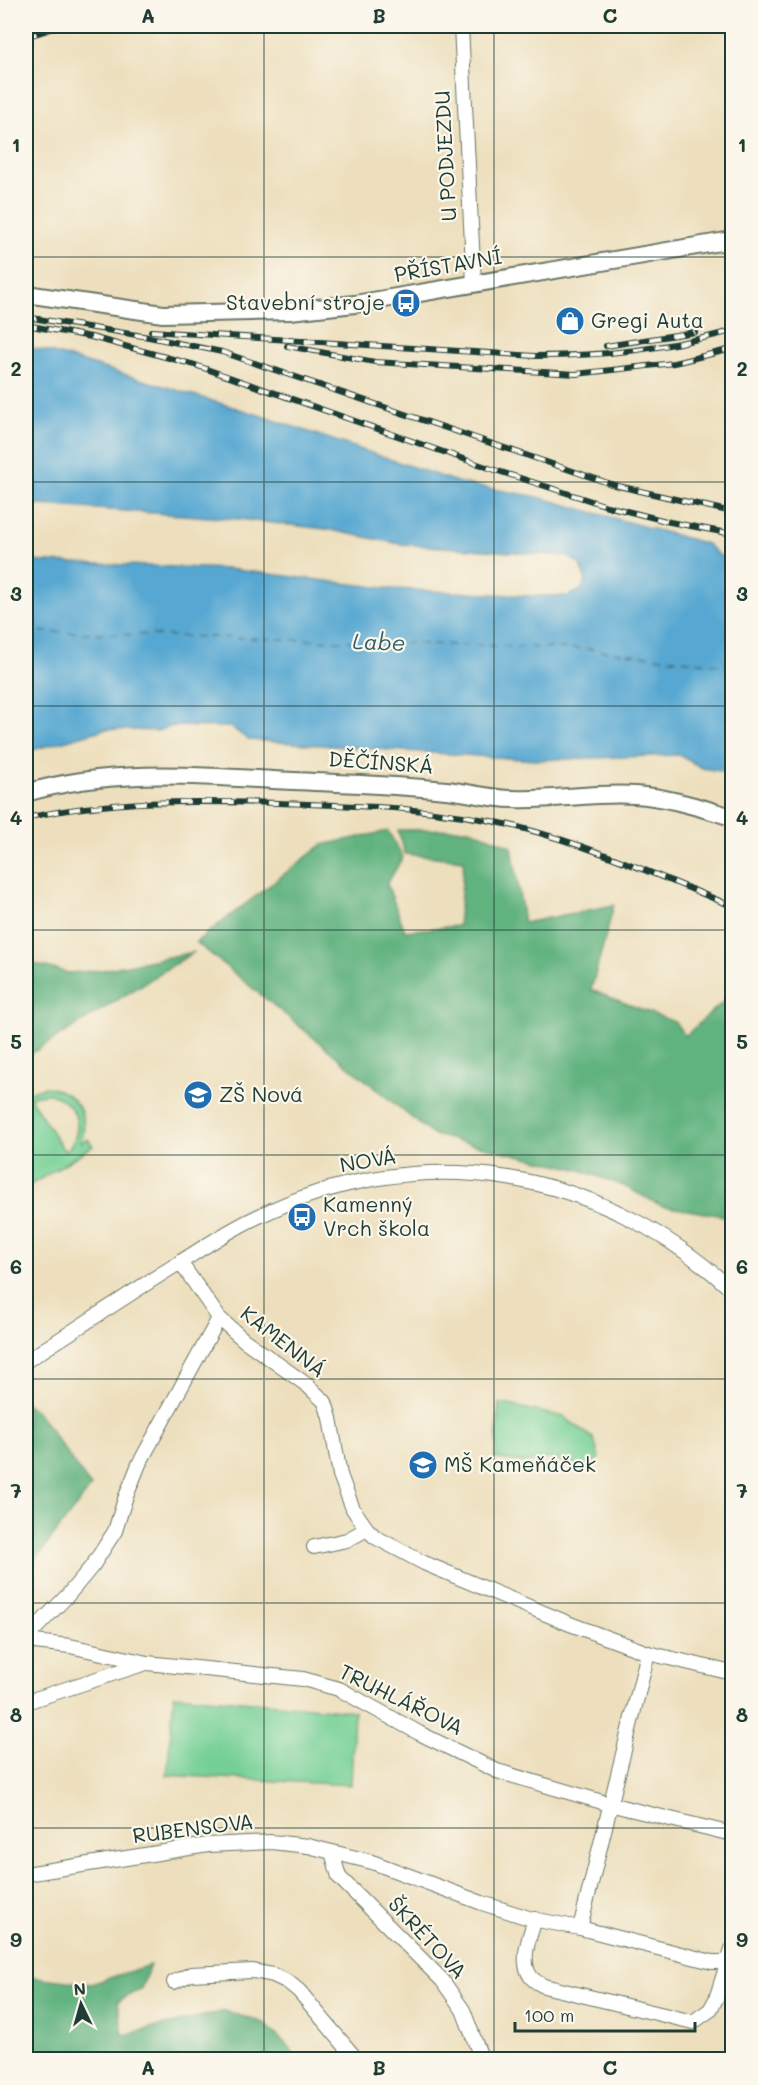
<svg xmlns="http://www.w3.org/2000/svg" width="758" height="2085" font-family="Mali,sans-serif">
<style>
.green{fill:#76d096;stroke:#4a8665;stroke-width:1.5;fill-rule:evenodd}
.forest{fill:#60b27f;stroke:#40785a;stroke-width:1.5}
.water{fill:#57a7d1;stroke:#3b7282;stroke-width:1.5}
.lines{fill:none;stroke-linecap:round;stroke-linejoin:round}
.ferry{stroke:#305d63;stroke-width:1.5;stroke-dasharray:8 6;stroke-linecap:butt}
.minor-casing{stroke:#677664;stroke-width:16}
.major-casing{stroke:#677664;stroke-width:20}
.minor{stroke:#fff;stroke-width:14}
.major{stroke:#fff;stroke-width:16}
.rail-casing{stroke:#1f3d34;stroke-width:6}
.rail{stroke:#fbf7ec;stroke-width:4;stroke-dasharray:11;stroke-linecap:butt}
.grid{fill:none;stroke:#1f3d34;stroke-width:1.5;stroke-opacity:0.55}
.labels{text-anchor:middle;stroke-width:4.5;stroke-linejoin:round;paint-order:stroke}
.street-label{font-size:21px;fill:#1f3d34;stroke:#fbf7ec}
.poi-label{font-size:21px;fill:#1f3d34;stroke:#fbf7ec;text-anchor:start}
.water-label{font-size:22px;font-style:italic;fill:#305d63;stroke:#fbf7ec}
.neatline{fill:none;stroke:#1f3d34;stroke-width:2}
.grid-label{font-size:20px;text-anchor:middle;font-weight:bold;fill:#1f3d34}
</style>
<rect width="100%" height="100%" fill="#fbf7ec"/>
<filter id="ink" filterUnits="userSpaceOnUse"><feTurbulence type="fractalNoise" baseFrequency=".0167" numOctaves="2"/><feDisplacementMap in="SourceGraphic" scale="12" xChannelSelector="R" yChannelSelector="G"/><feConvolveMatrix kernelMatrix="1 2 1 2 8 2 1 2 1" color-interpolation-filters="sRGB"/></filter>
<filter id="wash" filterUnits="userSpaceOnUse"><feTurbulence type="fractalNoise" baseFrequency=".008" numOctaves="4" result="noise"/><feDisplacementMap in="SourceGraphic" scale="24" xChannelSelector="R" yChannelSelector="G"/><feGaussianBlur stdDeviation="1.35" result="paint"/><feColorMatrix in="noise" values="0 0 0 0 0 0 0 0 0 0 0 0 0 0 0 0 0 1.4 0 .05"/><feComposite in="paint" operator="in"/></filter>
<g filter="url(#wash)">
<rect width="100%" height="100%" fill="#eddfbd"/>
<g class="green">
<path d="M43 1087C74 1089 90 1114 81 1142L88 1139 93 1146 26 1188V1093ZM50 1094C78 1102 86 1132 65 1152L30 1098 36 1095Z"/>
<path d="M499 1403 564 1417 594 1439 599 1458 595 1464 586 1468 550 1458 526 1463 495 1458Z"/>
<path d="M174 1695 354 1711 351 1785 167 1775Z"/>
</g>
<g class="forest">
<path d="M470 829 512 847 524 923 614 905 591 990 675 1022 685 1036 732 994V1217L662 1206 624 1186 581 1170 433 1135 196 942 322 845 388 831 403 857 387 884 405 931 458 926 464 860 405 854 398 830Z"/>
<path d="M194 952 26 1057V962L69 973 102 970Z"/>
<path d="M26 1403 39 1414 91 1487 26 1572Z"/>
<path d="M150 1965 141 1989 118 2001 123 2035 225 2011 264 2023 291 2049 295 2059H26V1976L91 1984Z"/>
</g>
<path class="water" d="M26 347 47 351 256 414 460 483 538 497 707 544 720 556 732 559V773L702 768 679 755 535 760 249 740 230 727 172 726 158 731 105 729 26 752V561L228 569 393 589 532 596H568L581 590 586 581 580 564 567 556 400 544 325 529 238 519 26 504Z"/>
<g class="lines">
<path class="ferry" d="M26 631 588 649 732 666"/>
</g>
</g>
<g filter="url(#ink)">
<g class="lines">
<g class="minor-casing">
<g id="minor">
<path d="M461 26 474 284"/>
<path d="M180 1262 219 1318 244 1340 307 1385 325 1402 330 1418 340 1475 353 1509 367 1529 375 1537 424 1563 570 1624 648 1653 732 1673"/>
<path d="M26 1361C77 1329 127 1295 179 1263 204 1247 229 1230 257 1217 421 1137 600 1168 732 1290"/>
<path d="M314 1547 347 1540 367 1529"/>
<path d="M26 1638 68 1595 93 1565 115 1531 125 1499 139 1464 219 1318"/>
<path d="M26 1641 70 1646 147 1663 303 1679 339 1689 419 1733 497 1771 609 1804 732 1834"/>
<path d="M26 1702 146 1663"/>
<path d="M332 1852 339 1877 442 1980 463 2010 482 2060"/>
<path d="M26 1874 208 1845 271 1842 308 1846 372 1862 482 1903 532 1919 580 1928 712 1962H728"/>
<path d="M535 1919C530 1936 519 1961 531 1977 534 1981 540 1984 544 1986L693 2022 710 2010 716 1999 732 1949"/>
<path d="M580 1928 648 1653"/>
<path d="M174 1982 191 1974 253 1971 273 1975 288 1982 299 1991 357 2060"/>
</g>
</g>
<g class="major-casing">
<g id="major">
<path d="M26 294 163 314 290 311 355 304 732 240"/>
<path d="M26 793C106 769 191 775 273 780 331 783 388 784 446 790 468 792 490 799 513 799 554 801 594 792 635 795 668 797 701 808 732 817"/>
</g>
</g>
<use href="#minor" class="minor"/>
<use href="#major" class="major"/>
<g class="rail-casing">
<g id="rail">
<path d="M26 37 60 26"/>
<path d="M26 317 149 337 222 352 614 485 732 512"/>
<path d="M26 325 91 337 195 365 492 469 607 506 670 522 732 534"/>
<path d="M151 331 535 356C607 356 663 349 732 331"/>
<path d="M287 346 375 362 576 374 674 363 732 349"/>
<path d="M606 346 695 332"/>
<path d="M26 818C109 799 194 801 279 803 359 806 437 807 514 826 590 845 661 877 732 906"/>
</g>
</g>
<use href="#rail" class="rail"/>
</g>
</g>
<path class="grid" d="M264 26V2060M494 26V2060M26 257H732M26 482H732M26 706H732M26 930H732M26 1155H732M26 1379H732M26 1603H732M26 1828H732"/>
<defs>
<g id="bus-disc" transform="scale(1.5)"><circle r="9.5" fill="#1f6fb2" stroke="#fbf7ec"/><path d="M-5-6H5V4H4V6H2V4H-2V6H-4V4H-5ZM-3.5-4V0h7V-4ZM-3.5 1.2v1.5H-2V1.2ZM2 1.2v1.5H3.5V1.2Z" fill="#fff"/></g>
<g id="shop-disc" transform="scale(1.5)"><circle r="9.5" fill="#1f6fb2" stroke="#fbf7ec"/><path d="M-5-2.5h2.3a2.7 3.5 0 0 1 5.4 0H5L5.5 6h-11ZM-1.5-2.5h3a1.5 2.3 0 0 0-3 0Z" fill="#fff"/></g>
<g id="school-disc" transform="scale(1.5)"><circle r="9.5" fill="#1f6fb2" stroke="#fbf7ec"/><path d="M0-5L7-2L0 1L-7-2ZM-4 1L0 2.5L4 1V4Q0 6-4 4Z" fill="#fff"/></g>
</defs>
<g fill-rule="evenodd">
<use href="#bus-disc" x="406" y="303"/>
<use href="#shop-disc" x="570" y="321"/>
<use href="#school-disc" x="198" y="1095"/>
<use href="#bus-disc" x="302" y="1217"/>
<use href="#school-disc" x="423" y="1465"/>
</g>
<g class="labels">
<g class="street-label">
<text transform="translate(446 156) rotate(-93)" y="7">U PODJEZDU</text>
<text transform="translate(448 266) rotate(-10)" y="7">PŘÍSTAVNÍ</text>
<text transform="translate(381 763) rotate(4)" y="7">DĚČÍNSKÁ</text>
<text transform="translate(368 1161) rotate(-10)" y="7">NOVÁ</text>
<text transform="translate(283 1342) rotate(38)" y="7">KAMENNÁ</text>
<text transform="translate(401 1700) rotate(26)" y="7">TRUHLÁŘOVA</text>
<text transform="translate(193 1829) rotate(-7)" y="7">RUBENSOVA</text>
<text transform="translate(427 1938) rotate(47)" y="7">ŠKRÉTOVA</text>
</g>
<g class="poi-label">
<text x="385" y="310" text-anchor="end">Stavební stroje</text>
<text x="591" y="328">Gregi Auta</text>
<text x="219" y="1102">ZŠ Nová</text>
<text x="323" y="1212">Kamenný<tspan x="323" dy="24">Vrch škola</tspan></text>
<text x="444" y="1472">MŠ Kameňáček</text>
</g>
<g class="water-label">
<text transform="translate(379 642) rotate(2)" y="8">Labe</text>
</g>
</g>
<rect width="758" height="2085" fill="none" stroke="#fbf7ec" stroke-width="66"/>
<g transform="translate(81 2004) rotate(355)" stroke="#fbf7ec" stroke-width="4.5" paint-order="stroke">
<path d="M0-4.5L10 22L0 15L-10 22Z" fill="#1f3d34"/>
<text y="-9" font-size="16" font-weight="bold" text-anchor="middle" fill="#1f3d34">N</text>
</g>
<path d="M515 2022v9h180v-9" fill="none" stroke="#1f3d34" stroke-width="3"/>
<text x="524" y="2022" font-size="18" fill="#1f3d34" stroke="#fbf7ec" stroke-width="4.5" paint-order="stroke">100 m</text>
<rect x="33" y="33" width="692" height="2019" class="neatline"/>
<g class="grid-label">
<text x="148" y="23">A</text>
<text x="379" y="23">B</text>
<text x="610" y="23">C</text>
<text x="16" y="152">1</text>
<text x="742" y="152">1</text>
<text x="16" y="376">2</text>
<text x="742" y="376">2</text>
<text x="16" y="601">3</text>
<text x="742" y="601">3</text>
<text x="16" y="825">4</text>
<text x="742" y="825">4</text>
<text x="16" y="1049">5</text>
<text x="742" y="1049">5</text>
<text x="16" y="1274">6</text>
<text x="742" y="1274">6</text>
<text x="16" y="1498">7</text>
<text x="742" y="1498">7</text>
<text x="16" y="1722">8</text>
<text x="742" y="1722">8</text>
<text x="16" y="1947">9</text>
<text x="742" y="1947">9</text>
<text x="148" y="2075">A</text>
<text x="379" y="2075">B</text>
<text x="610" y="2075">C</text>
</g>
</svg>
